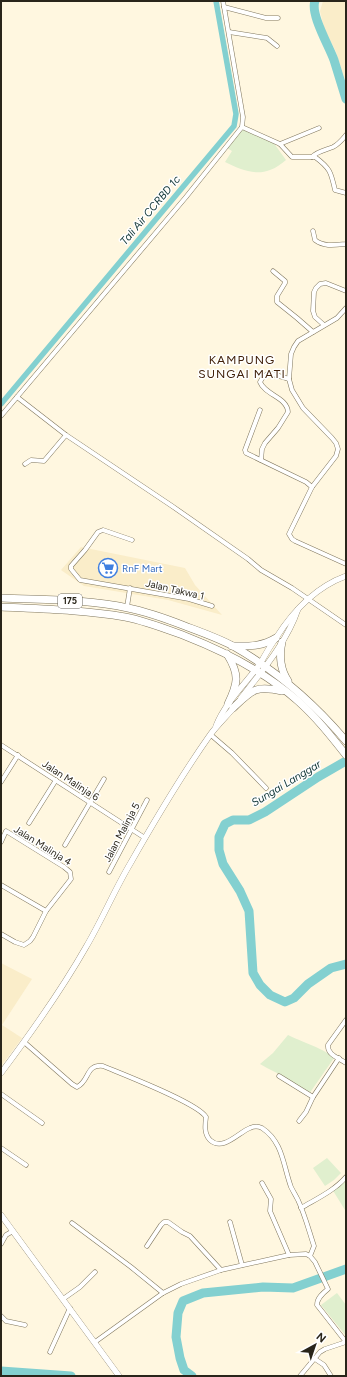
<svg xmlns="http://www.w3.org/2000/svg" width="347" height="1377" font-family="Figtree,sans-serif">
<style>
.built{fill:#faedc9}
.green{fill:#e0efce}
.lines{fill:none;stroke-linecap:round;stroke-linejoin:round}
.canal{stroke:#83d0d0;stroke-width:5.5}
.river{stroke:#83d0d0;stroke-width:9}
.minor-casing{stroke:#80775e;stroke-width:5}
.secondary-casing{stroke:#80775e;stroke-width:6}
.trunk-casing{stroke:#80775e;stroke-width:8}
.minor{stroke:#fff;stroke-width:4}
.secondary{stroke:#fff;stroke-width:5.5}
.trunk{stroke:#fff;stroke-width:7}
.labels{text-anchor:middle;stroke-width:3;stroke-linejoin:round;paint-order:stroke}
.shield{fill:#fff;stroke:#69665f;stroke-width:1}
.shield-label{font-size:9px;font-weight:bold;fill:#29251a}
.shop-label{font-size:10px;fill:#366cbe;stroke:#fff;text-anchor:start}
.street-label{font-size:10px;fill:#29251a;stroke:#fff}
.water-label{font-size:11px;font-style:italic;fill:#103636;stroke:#fff}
.quarter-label{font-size:12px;letter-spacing:1px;fill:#41210a;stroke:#fff}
</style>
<rect width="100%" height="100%" fill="#fff7e0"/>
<g class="built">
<path d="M323 1H346V83L336 52 324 28 320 11Z"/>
<path d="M81 547 185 568 195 585 222 615 168 600 84 586 61 570Z"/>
<path d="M1 963 32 979 2 1025 22 1038 1 1066Z"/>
</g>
<g class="green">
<path d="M242 129 273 142 286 160C281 164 276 168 270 170 255 176 239 169 225 162L232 151 227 148Z"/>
<path d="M288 1035C298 1040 329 1051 334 1058L309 1094 283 1076 267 1068 260 1064 273 1053Z"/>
<path d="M327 1158 341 1173 334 1180 325 1186 313 1168Z"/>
<path d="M346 1176V1210H345L332 1189Z"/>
<path d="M337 1293 346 1305V1336L321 1305Z"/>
</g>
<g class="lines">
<path class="canal" d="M1 404 234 126 236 114 216 1"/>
<g class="river">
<path d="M315 1C310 14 329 46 334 60 338 73 342 86 346 99"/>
<path d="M346 761 318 777 265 812 249 820H233L225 824 219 837V850L223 864 240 891 249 911 253 973 260 985 270 995 285 1002 294 998 308 984 331 968 346 964"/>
<path d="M1 1371 71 1376"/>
<path d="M192 1376 184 1370 180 1358 176 1337 178 1313 183 1301 203 1293 263 1287 293 1288 346 1269"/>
</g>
<g class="minor-casing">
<g id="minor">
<path d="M224 7 266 18H278"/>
<path d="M229 32 267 38 277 46"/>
<path d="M242 127 280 144 292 157H315C330 168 331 172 335 190L346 193"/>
<path d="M280 144 319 128"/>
<path d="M312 157C317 151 326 150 333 147 339 144 342 140 346 135"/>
<path d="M313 231 315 240C324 247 335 245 346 244"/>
<path d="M273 271 285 281V283L277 296V302L297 318 313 332"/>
<path d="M346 308 337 318 298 341 294 347 291 354 289 379 292 390 303 408 332 438 336 443 338 449 336 456 312 487 289 534 292 539 295 541 346 564"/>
<path d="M324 325 315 317 313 311 314 292 316 288 320 284 326 283 346 291"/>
<path d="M17 397 66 435 172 506 248 559 261 570 292 588 346 625"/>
<path d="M260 410 245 450 246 453 306 482 312 487"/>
<path d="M1 416 186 197 242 127 243 117 223 1"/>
<path d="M261 460 262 449 265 443 278 428 288 412C287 397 265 395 260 382L263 377 269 373 289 379"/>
<path d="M25 464 31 460 44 461 66 435"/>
<path d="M132 540 103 530 98 532 85 550 71 566V569L80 580 189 599 212 606"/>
<path d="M127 607 130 588"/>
<path d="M211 735 232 753 266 788"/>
<path d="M1 745 145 838"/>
<path d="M1 782 18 755"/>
<path d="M29 823 56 780"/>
<path d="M1 842 6 831 64 867 70 872 71 879 46 911 33 937 30 941 24 945 15 942 1 934"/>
<path d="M65 845 104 779"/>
<path d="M109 872 147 800"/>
<path d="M1 885 46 911"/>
<path d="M346 1020 328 1045C327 1055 339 1058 346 1063"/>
<path d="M24 1042 72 1084 77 1087C90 1081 85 1064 103 1066 122 1074 198 1103 206 1117 205 1125 204 1134 210 1140 223 1152 239 1132 250 1128 254 1126 258 1126 262 1128 283 1142 283 1165 291 1187 293 1191 296 1196 298 1200 305 1215 309 1231 314 1246L310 1256"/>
<path d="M279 1076 313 1097"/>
<path d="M1 1094 42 1123"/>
<path d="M299 1121 306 1112 313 1097 339 1058"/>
<path d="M1 1148 26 1165"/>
<path d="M262 1183 271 1199 270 1211 289 1255"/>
<path d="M301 1208C316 1199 334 1191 346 1177"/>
<path d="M230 1222 242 1265"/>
<path d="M72 1223 131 1267 163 1293"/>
<path d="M1 1244 6 1235 13 1231"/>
<path d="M147 1246 161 1225 164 1222H168L182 1232 190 1236 221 1270"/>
<path d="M63 1299 80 1287 95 1272"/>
<path d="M1 1316 6 1321 25 1325"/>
<path d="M95 1342 163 1293 181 1284 221 1270 289 1255 306 1254 310 1256 315 1262 328 1289C323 1293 317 1298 317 1305L346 1342"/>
<path d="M50 1352 70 1308"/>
<path d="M315 1359 324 1365 331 1376"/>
<path d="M300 1376 320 1352 325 1349 346 1342"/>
</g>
</g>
<g class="secondary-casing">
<g id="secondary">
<path d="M241 698C262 671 287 642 298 609"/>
<path d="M216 726C225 703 245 684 260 664 265 655 270 646 276 638 293 611 316 587 346 576"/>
<path d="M1 1073C31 1033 61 991 86 947 102 920 114 891 130 864 155 820 181 776 210 735 218 724 228 715 236 705"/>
<path d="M1 1215 119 1376"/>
</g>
</g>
<g class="trunk-casing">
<g id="trunk">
<path d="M1 598C43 600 87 599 128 608 148 612 167 619 185 626 201 632 218 638 233 646 277 671 314 703 346 741"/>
<path d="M1 607C42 609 84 610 125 617 146 621 166 629 185 636 226 652 265 672 298 701 316 717 331 736 346 755"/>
<path d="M282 642C279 656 280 669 288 681"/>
<path d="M232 646C249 646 261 647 276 638"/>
<path d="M227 654C240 675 238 683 228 704"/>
<path d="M233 708C252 690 255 685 282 691"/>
</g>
</g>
<use href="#minor" class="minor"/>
<use href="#secondary" class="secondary"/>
<use href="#trunk" class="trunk"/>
</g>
<defs>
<g id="supermarket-ring" transform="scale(1)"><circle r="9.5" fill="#fff" stroke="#3f7fe0" stroke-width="1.5"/><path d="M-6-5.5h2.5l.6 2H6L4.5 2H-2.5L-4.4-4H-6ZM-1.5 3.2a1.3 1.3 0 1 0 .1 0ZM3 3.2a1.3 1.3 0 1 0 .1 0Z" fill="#3f7fe0"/></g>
</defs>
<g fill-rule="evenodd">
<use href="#supermarket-ring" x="108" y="568"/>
</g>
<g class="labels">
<rect class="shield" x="58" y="594" width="24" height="14" rx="3"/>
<g class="shield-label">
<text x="70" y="604">175</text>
</g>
<g class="shop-label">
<text x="122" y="572">RnF Mart</text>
</g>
<g class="street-label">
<text transform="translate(175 589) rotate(13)" y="4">Jalan Takwa 1</text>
<text transform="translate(71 780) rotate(33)" y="4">Jalan Malinja 6</text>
<text transform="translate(121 832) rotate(-62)" y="4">Jalan Malinja 5</text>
<text transform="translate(43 845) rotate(32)" y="4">Jalan Malinja 4</text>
</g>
<g class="water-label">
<text transform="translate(150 210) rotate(-50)" y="4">Tali Air CCRBD 1c</text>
<text transform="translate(286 783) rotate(-31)" y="4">Sungai Langgar</text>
</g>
<g class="quarter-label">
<text x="242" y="364">KAMPUNG<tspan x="242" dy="14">SUNGAI MATI</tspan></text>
</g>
</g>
<rect width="347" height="1377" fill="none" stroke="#29251a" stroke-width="4"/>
<g transform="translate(315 1345) rotate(40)" stroke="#ffffff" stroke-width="3" paint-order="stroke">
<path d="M0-3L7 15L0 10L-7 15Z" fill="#29251a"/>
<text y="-6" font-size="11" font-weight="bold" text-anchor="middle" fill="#29251a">N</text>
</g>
</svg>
